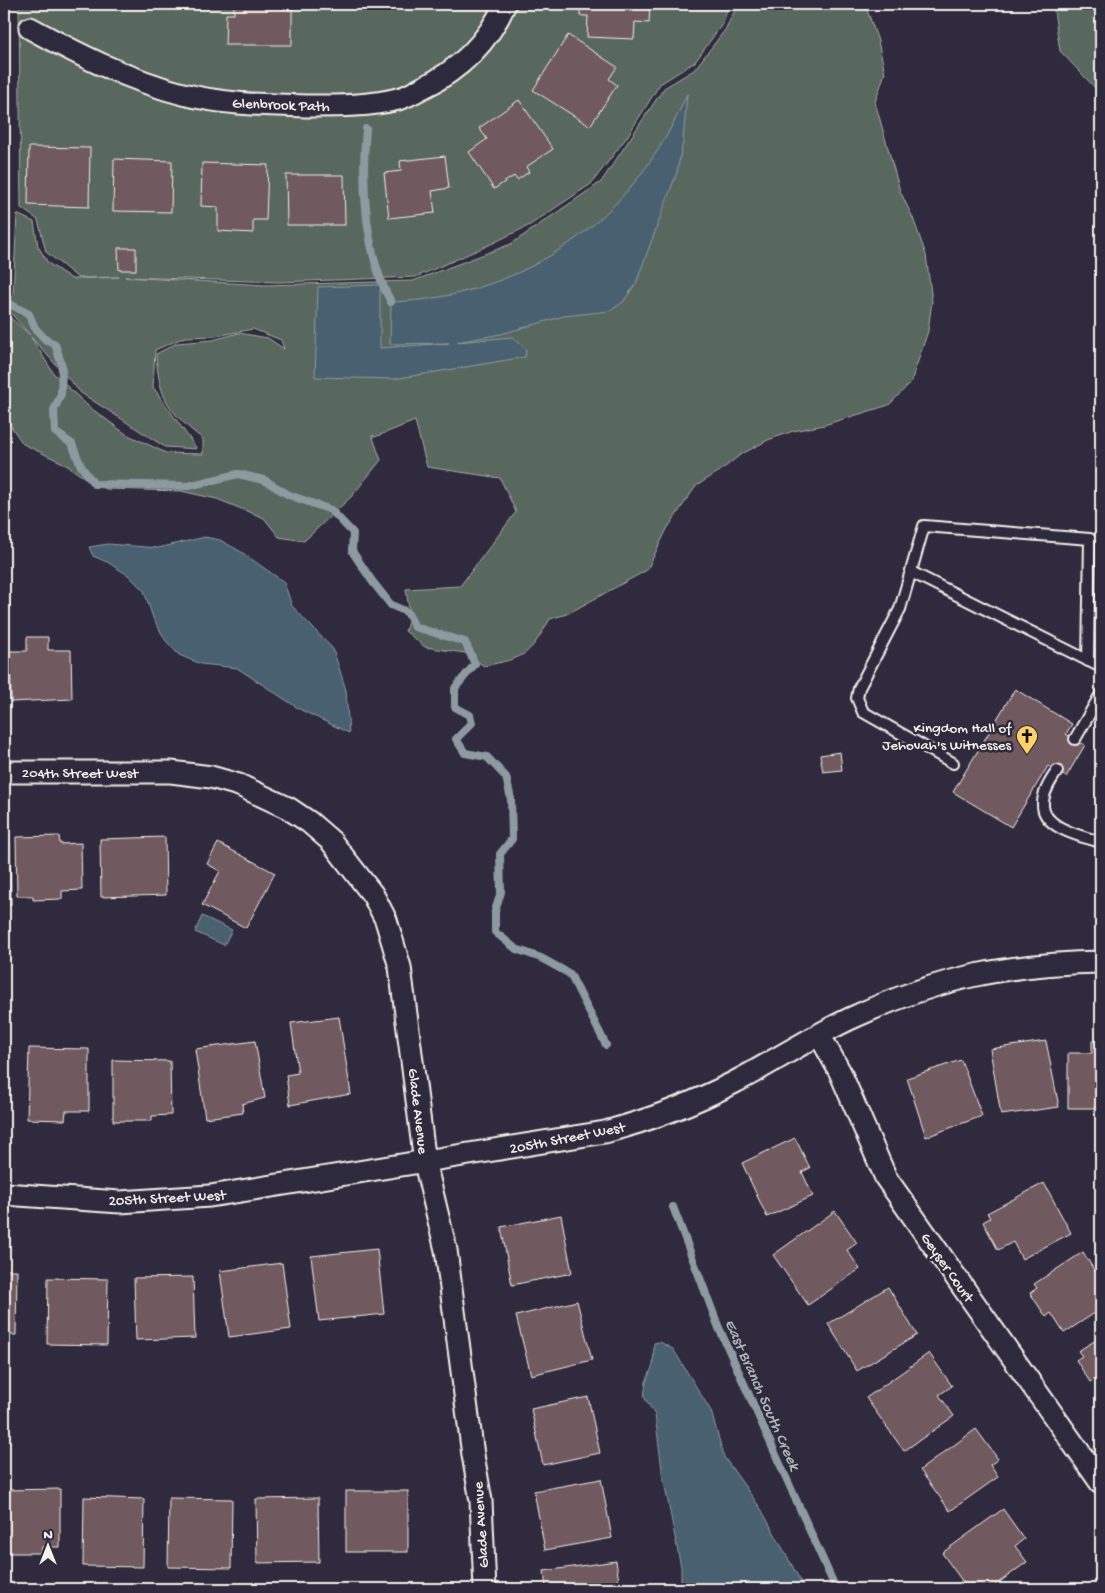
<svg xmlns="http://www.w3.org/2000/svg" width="1105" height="1593" font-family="'Gochi Hand',sans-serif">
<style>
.green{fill:#58685f;stroke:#a6aca4;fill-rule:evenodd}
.water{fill:#486171;stroke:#8d9ba1}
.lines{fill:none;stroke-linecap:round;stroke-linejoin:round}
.stream{stroke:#8d9ba1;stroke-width:8}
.building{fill:#705a5f;stroke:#f4f1e8}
.service-casing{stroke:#f4f1e8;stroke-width:14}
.minor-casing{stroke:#f4f1e8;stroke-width:25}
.service{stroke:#2f2a3d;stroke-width:10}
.minor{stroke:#2f2a3d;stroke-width:21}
.labels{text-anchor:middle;stroke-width:5;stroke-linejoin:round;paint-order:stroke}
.street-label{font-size:15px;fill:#f4f1e8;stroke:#2f2a3d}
.poi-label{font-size:15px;fill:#f4f1e8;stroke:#2f2a3d;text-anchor:end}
.water-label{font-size:16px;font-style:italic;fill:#afb7b8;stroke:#2f2a3d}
</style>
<rect width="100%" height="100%" fill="#2f2a3d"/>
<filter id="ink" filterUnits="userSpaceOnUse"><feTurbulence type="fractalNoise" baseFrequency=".02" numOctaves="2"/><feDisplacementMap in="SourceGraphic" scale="10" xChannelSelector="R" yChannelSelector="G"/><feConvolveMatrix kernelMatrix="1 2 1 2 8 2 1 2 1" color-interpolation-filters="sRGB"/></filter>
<g filter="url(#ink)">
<g class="green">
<path d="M4 4H6V249L4 248Z"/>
<path d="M19 4H729L723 23 695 62 660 84 627 137 591 184 530 225 489 245 416 277 279 282 125 277 265 285 413 281 511 244 601 182 664 88 694 70 725 30 738 4H865L878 41 885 73 875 102 900 191 913 218 926 255 932 301 928 331 911 382 889 405 824 425 793 431 768 440 740 455 720 471 696 486 667 529 647 570 567 614 550 619C528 657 526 657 484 666L465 653 425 647 405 631 410 616 406 589 460 586 516 512 500 478 427 467 415 421 375 437 372 435 381 460 352 496 304 541 279 537 264 518 217 499 181 491 106 489 85 478 63 463 23 444 4 416V312L30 335 7 309 13 295 17 214 34 222 38 246 48 263 72 279 119 277 78 278 46 252 38 220 21 208ZM253 329 281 340 284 349 268 338 239 333 213 340 177 343 156 354C159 398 168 412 203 439V454L166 453 126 434 88 406 54 374 31 337 81 393 165 447 197 449 153 387 155 350 185 337 216 336Z"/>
<path d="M1053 4H1101V94L1060 51Z"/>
</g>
<g class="water">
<path d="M687 94 683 142 677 172 636 283 623 302 610 311 564 316 501 334 457 342 512 337 526 349 525 357 394 379 315 377 318 287 380 285V348L449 343 390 344 391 302C525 298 636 217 687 94Z"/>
<path d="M205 537 220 540 240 551 284 582 292 606 333 649 346 690 349 733 301 710 237 668 201 664 179 655 166 641 153 618 144 591 128 575 107 562 93 556 89 547 108 544 158 548Z"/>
<path d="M202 916 232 930 224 945 195 932Z"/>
<path d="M660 1342 673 1349 711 1411 724 1457 761 1509 805 1589H681V1567L663 1477 655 1415 644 1397 646 1382 653 1365 654 1343Z"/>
</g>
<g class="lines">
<g class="stream">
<path d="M366 129C361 181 365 256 391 302"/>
<path d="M4 301 29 314 35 328 46 340 55 344 62 366 61 394 54 410 55 432 72 444 81 466 94 484 188 486 238 474 264 480 289 495 331 510 353 533 352 551 372 581 391 605 407 612 415 627 465 642 475 664 455 688V707L470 715 472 723 456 739 465 753 487 757 506 777 511 799 512 839 500 854 501 892 495 911V932L516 949 541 958 570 974 606 1045"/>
<path d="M673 1207 719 1328 836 1589"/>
</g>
</g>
<g class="building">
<path d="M234 4H292V45H225L226 14H234Z"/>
<path d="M580 4H650L649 23 635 22 634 39 587 37 588 16H580Z"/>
<path d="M568 35 617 67 609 79 617 85 590 126 533 90Z"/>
<path d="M519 100 553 149 526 167 529 172 517 180 514 176 494 189 469 152 487 139 479 128Z"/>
<path d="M29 147 90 148 89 207 28 205Z"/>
<path d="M445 156 449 188 432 191 435 213 389 218 384 173 401 171 400 161Z"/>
<path d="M114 159 172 161 171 212 113 211Z"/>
<path d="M202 163 268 165 266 220H253V233L218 231V207L201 206Z"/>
<path d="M286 175H344L345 225H287Z"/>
<path d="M118 248H136V270H119Z"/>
<path d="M27 637H48V650H71L72 699 11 702 10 651H27Z"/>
<path d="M1015 689 1072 724 1066 734 1085 745 1066 777 1048 766 1011 827 953 792Z"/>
<path d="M840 752 842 770 823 772 820 755Z"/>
<path d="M59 836 60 844 81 843 82 890 62 891V899L33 900V896H17L16 837Z"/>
<path d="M165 837 166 895 101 897 100 839Z"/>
<path d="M10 843 11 905H4V844Z"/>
<path d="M218 843 275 873 246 928 202 905 220 871 207 864Z"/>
<path d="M339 1017 351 1094 290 1105 286 1075 298 1073 291 1023Z"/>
<path d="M255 1041 265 1098 242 1104 243 1113 205 1118 195 1049Z"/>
<path d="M1046 1041 1059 1107 1001 1115 990 1049Z"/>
<path d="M1092 1041H1101V1108H1068V1053H1092Z"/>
<path d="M29 1048 89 1049V1111H66L65 1120 27 1119Z"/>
<path d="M113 1060 170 1061 171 1115 152 1116V1121H113Z"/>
<path d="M961 1060 982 1116 926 1137 907 1078Z"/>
<path d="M795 1138 810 1168 802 1172 813 1196 767 1217 742 1163Z"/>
<path d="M1044 1183 1071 1233 1022 1259 1013 1242 998 1250 983 1222 990 1218 987 1213Z"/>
<path d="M835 1211 857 1243 847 1250 860 1269 808 1305 773 1255Z"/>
<path d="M561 1215 572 1273 512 1285 501 1227Z"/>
<path d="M377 1249 384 1314 319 1321 311 1256Z"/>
<path d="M1083 1252 1101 1281V1309L1064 1333 1051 1313 1046 1317 1030 1293 1037 1288 1034 1284Z"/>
<path d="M282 1263 291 1329 229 1337 220 1271Z"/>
<path d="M4 1270H17L16 1335H4Z"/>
<path d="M193 1277 195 1338 136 1340 134 1278Z"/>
<path d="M48 1278 108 1279 107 1345 47 1344Z"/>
<path d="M888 1287 917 1335 857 1371 828 1324Z"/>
<path d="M577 1301 592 1360 531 1375 516 1316Z"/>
<path d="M1101 1337V1378L1100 1376 1090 1382 1076 1360 1082 1356 1078 1351Z"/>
<path d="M929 1353 952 1386 939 1395 954 1416 904 1451 866 1398Z"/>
<path d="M588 1397 600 1453 543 1465 531 1409Z"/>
<path d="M976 1429 998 1459 990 1465 998 1477 950 1511 920 1470Z"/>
<path d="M601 1479 612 1538 545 1550 534 1491Z"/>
<path d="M60 1489V1547H42L40 1553H4V1490Z"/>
<rect x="346" y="1491" width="62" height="61"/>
<path d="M84 1497 144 1499 143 1567 83 1566Z"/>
<path d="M169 1498 232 1499 231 1568 168 1567Z"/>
<path d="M318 1498 319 1562 257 1563 256 1499Z"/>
<path d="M1003 1509 1024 1539 1015 1546 1027 1562 990 1589H968L942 1553Z"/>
<path d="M616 1561 620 1589H546L544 1571Z"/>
</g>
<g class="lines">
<g class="service-casing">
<g id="service">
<path d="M911 572 1101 667"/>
<path d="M1075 739 1101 694"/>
<path d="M953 763 863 712 857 698 859 688 900 609 924 526 1090 539 1088 661"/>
<path d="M1057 771C1051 780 1043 792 1043 803 1041 828 1083 837 1101 842"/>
</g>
</g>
<g class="minor-casing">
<g id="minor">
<path d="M30 28C79 55 129 80 183 94 225 105 268 105 311 106 340 106 370 106 398 99 406 97 415 92 422 88 460 70 488 42 505 4"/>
<path d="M4 772H171L211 777 239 785 288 808 309 822 331 841 373 895 386 920 400 967 425 1163 446 1250 473 1455 481 1501 485 1589"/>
<path d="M820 1036 840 1072 886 1178 1101 1483"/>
<path d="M4 1194 120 1202 210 1196 605 1132C650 1120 692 1104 733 1083 774 1062 813 1035 856 1016 941 977 1008 964 1101 962"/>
</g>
</g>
<use href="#service" class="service"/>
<use href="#minor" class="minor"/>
</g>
</g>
<defs>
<g id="church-pin" transform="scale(1.125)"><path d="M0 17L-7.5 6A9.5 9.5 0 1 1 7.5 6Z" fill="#ffd166" stroke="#2f2a3d"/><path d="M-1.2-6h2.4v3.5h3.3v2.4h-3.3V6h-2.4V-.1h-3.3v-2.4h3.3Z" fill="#111"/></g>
</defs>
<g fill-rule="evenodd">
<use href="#church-pin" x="1027" y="736"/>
</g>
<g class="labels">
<g class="street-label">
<text transform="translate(281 104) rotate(2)" y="5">Glenbrook Path</text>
<text x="80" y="777">204th Street West</text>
<text transform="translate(419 1111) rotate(83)" y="5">Glade Avenue</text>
<text transform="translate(567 1137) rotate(-11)" y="5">205th Street West</text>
<text transform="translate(167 1197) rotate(-3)" y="5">205th Street West</text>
<text transform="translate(948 1267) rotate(55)" y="5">Geyser Court</text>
<text transform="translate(480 1525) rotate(-94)" y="5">Glade Avenue</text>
</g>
<g class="poi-label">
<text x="1011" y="732">Kingdom Hall of<tspan x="1011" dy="17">Jehovah's Witnesses</tspan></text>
</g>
<g class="water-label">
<text transform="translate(764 1394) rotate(66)" y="6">East Branch South Creek</text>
</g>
</g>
<rect width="1105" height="1593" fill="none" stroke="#2f2a3d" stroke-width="20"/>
<rect x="10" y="10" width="1085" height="1573" fill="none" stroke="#f4f1e8" stroke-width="2" filter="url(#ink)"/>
<g transform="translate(48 1546)" stroke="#2f2a3d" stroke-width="4" paint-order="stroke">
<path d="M0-4L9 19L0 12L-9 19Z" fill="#f4f1e8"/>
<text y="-8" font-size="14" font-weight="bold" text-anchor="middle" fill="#f4f1e8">N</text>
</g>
</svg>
